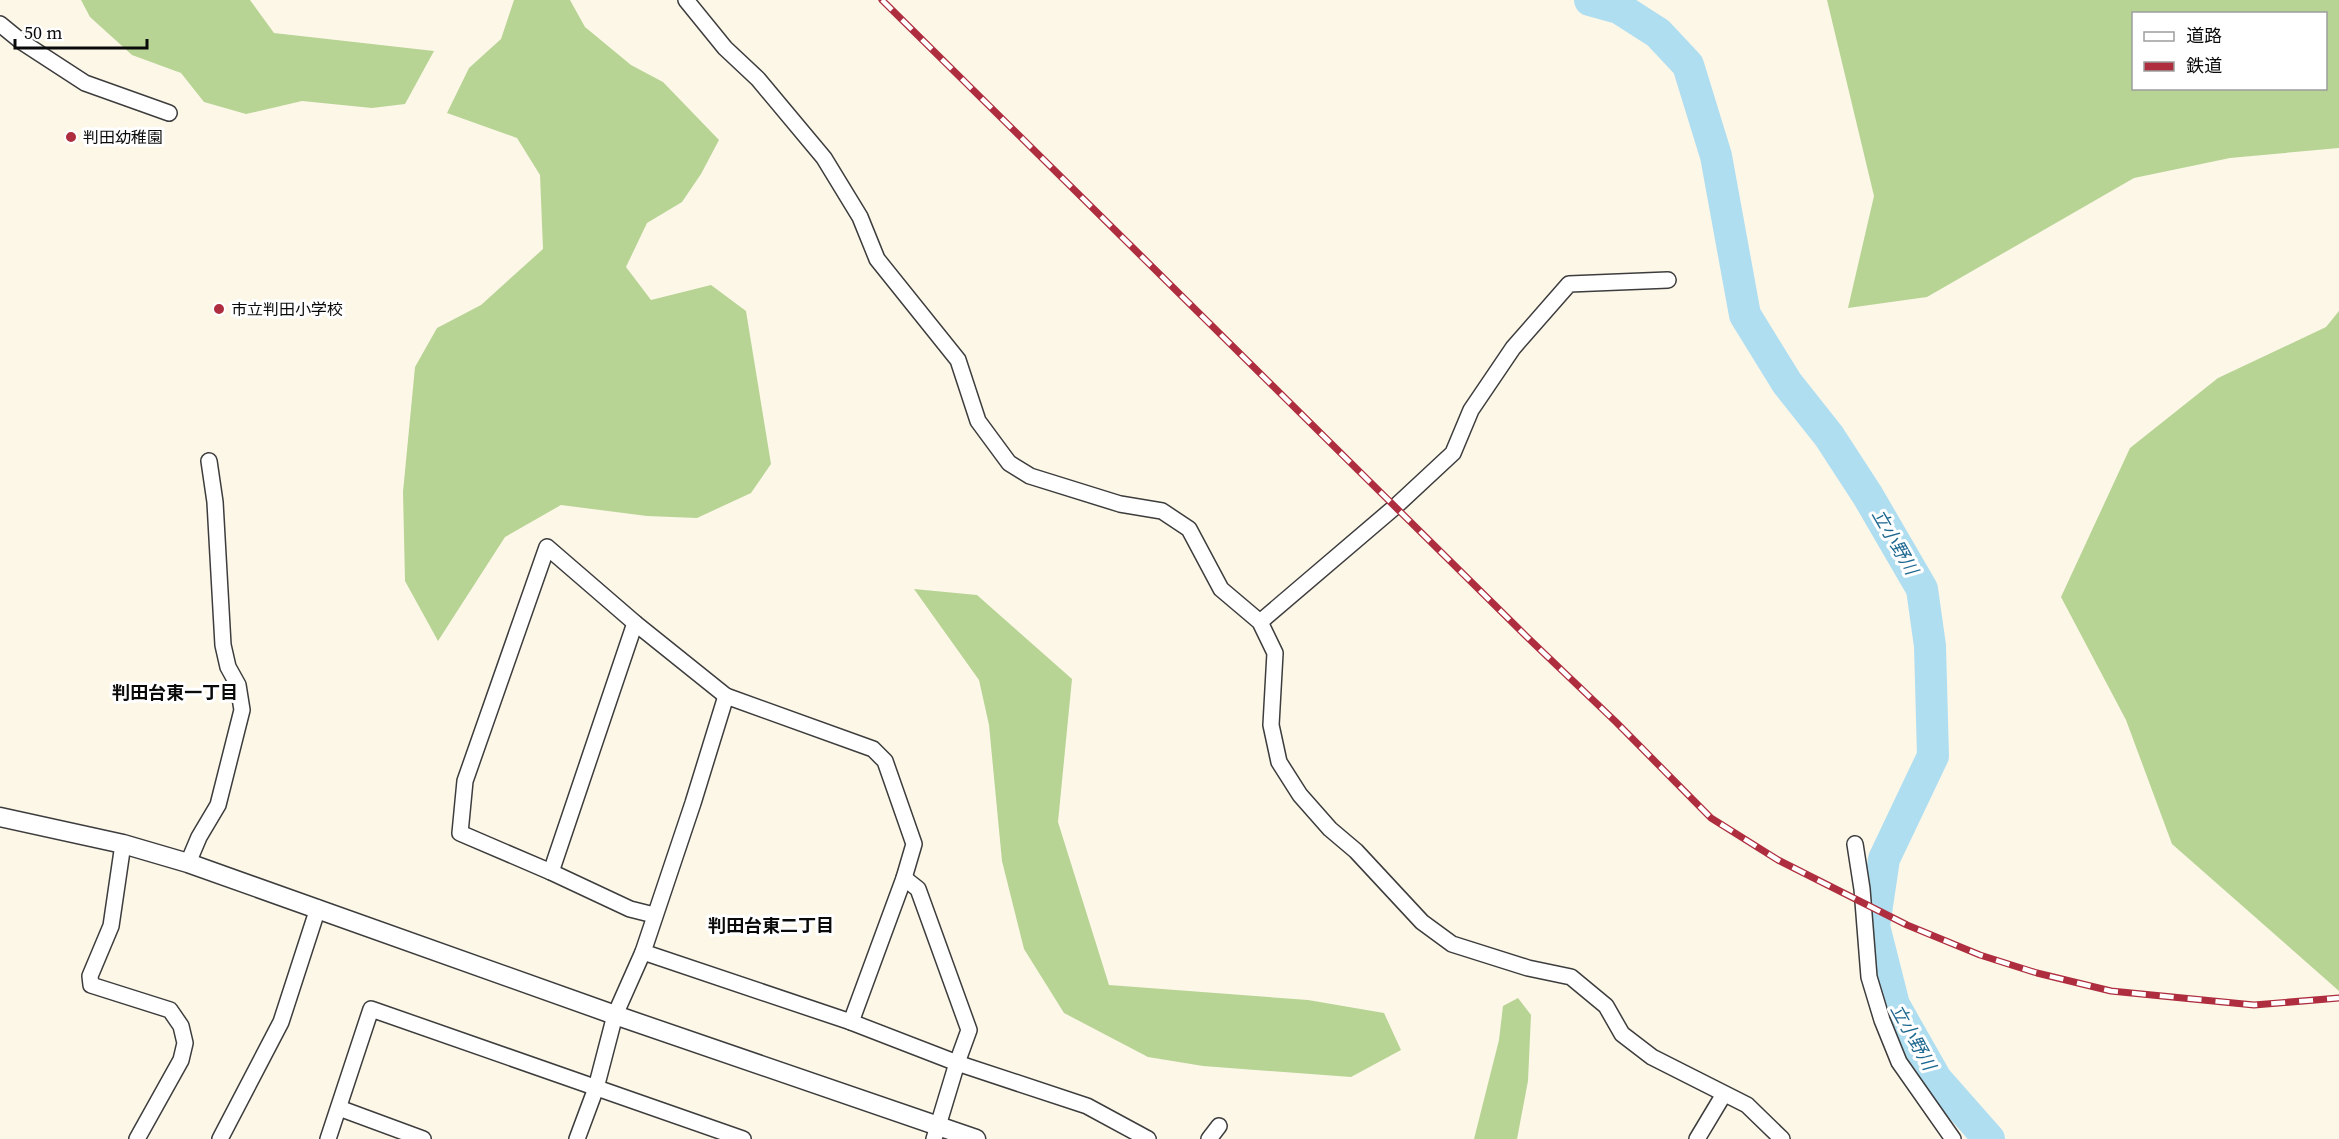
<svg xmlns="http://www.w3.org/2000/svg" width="2339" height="1139" font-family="'Source Serif 4','Noto Sans JP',serif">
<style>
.forest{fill:#b7d495;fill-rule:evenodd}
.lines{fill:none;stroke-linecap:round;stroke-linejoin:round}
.river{stroke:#b0def1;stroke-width:32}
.minor-casing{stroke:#3d3d3d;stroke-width:18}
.tertiary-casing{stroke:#3d3d3d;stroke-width:21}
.minor{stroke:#fff;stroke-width:15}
.tertiary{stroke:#fff;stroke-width:18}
.rail-casing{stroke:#ae2d3e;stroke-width:7}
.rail{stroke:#fff;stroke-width:4.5;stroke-dasharray:14;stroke-linecap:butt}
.poi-dot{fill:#ae2d3e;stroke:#fff;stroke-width:2}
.labels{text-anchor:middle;stroke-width:6;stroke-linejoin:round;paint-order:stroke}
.poi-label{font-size:16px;fill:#0a0a0a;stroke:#fff;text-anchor:start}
.water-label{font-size:18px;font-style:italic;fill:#1e6890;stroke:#fff}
.neighbourhood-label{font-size:18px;font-weight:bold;fill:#0a0a0a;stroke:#fff}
</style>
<rect width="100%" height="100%" fill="#fdf7e8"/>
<g class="forest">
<path d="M81 0H250L274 33 434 51 405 104 372 108 302 101 246 114 204 102 181 73 132 55 90 17Z"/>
<path d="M514 0H570L585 27 631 65 663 82 719 140 701 174 682 202 647 223 626 267 651 300 711 285 746 311 771 464 751 493 697 518 647 516 561 505 505 537 438 641 405 581 403 492 415 367 437 328 481 305 543 249 540 175 517 138 447 113 469 68 501 39Z"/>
<path d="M1827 0H2339V148L2230 158 2134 178 1927 297 1848 308 1874 196ZM2134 14H2326V88H2134Z"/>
<path d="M2339 311V991L2172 844 2126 720 2061 597 2130 448 2218 378 2326 327Z"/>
<path d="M914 589 977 595 1072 679 1058 822 1109 985 1308 1000 1384 1013 1401 1050 1351 1077 1203 1066 1148 1057 1064 1013 1024 949 1002 861 989 725 979 680Z"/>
<path d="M1518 998 1531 1015 1528 1081 1517 1139H1474L1499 1040 1503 1006Z"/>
</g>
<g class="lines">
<path class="river" d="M1590 0 1619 8 1658 33 1688 65 1716 156 1745 315 1787 383 1829 436 1868 496 1922 589 1930 646 1933 756 1884 859 1874 926 1894 1005 1936 1079 1989 1139"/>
<g class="minor-casing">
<g id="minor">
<path d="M686 0 725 48 758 79 824 158 860 217 877 259 958 360 978 421 1009 463 1030 476 1120 504 1162 511 1189 529 1221 589 1260 622 1275 653 1271 725 1279 762 1300 795 1330 829 1356 851 1422 922 1452 944 1528 968 1571 977 1606 1006 1622 1034 1652 1057 1747 1105 1782 1139"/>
<path d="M0 24 22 42 85 83 169 113"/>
<path d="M1260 622 1396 506 1453 453 1471 410 1513 348 1569 284 1668 280"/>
<path d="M123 844 111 926 90 976 91 985 170 1010 181 1026 185 1043 181 1060 137 1139"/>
<path d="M1855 844 1862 889 1869 977 1882 1020 1899 1062 1953 1139"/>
<path d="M188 863 199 837 218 805 242 710 238 685 228 667 223 645 215 502 209 461"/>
<path d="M551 872 635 623"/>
<path d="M904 878 918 889 969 1030 957 1063 934 1139"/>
<path d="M654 915 630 909 551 872 460 833 465 781 547 547 635 623 726 696 873 749 885 761 914 844 904 878 851 1022"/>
<path d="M643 952 851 1022 957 1063 1087 1106 1148 1139"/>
<path d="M339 1108 423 1139"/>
<path d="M220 1139 281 1022 318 908"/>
<path d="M328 1139 371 1009 743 1139"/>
<path d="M577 1139 596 1088 615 1015 643 952 693 803 726 696"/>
<path d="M1209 1139 1219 1126"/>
<path d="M1697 1139 1724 1094"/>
</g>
</g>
<g class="tertiary-casing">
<path id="tertiary" d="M0 817 123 844 188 863 615 1015 976 1139"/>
</g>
<use href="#minor" class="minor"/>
<use href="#tertiary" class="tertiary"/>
<g class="rail-casing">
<path id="rail" d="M882 0 1527 637 1616 722 1711 818 1778 860 1907 925 1980 955 2037 973 2111 991 2254 1005 2339 998"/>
</g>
<use href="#rail" class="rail"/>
</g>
<g class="poi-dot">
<circle cx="71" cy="137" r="6"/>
<circle cx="219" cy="309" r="6"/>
</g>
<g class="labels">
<g class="poi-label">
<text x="83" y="143">判田幼稚園</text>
<text x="231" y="315">市立判田小学校</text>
</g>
<g class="water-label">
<text transform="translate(1895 542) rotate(60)" y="6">立小野川</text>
<text transform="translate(1913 1037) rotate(61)" y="6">立小野川</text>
</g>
<g class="neighbourhood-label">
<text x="175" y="699">判田台東一丁目</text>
<text x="771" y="932">判田台東二丁目</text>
</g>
</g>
<rect x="2132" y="12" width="195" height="78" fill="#ffffff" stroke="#9d9d9d" stroke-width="1.5"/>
<rect x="2144" y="32" width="30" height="9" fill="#ffffff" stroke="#9d9d9d" stroke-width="1.5"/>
<text x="2186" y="42" font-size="18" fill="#0a0a0a">道路</text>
<rect x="2144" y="62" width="30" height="9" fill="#ae2d3e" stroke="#9d9d9d" stroke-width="1.5"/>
<text x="2186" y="72" font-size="18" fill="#0a0a0a">鉄道</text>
<path d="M15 39v9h132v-9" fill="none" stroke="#0a0a0a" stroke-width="3"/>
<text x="24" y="39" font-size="18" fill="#0a0a0a" stroke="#ffffff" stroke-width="4.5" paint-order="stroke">50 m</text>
</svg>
